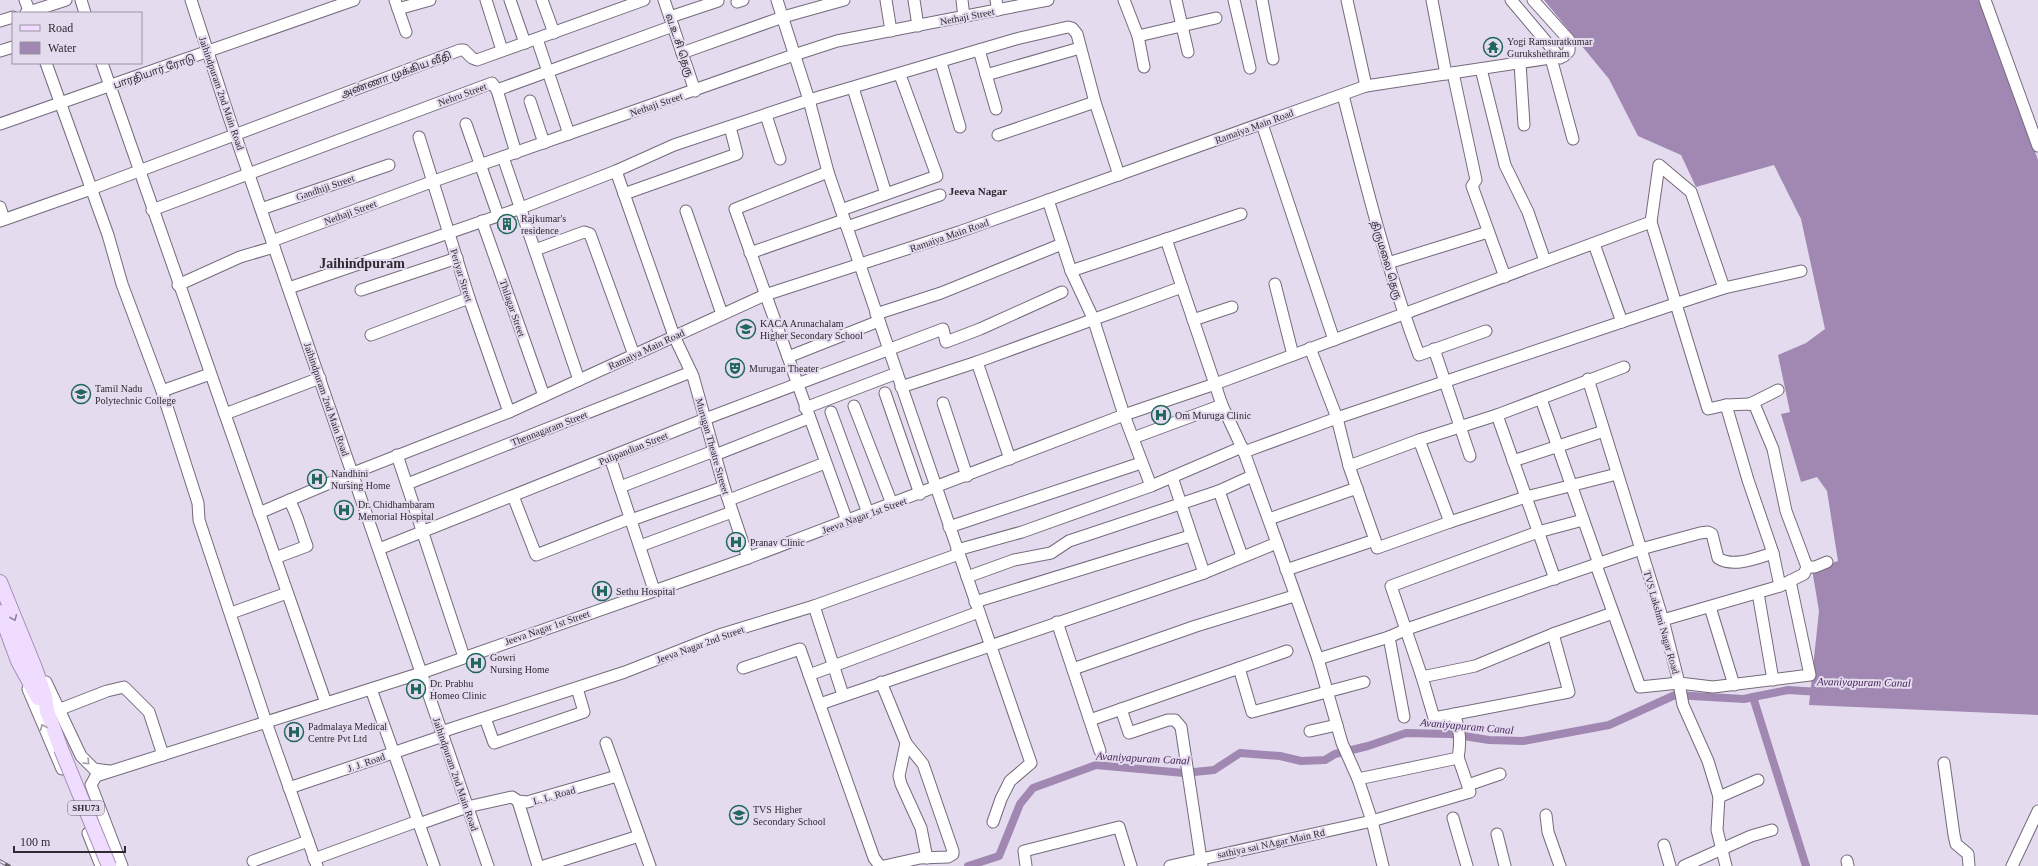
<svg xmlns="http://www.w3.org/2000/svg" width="2038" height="866" font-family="'Times New Roman','Noto Sans Tamil',serif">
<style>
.water{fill:#a088b2}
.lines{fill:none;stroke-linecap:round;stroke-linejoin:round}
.canal{stroke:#a088b2;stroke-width:8}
.minor-casing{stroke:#746a7b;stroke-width:13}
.major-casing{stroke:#a58fb6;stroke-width:16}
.minor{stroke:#fff;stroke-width:11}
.major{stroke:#efdcfe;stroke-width:14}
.rail-casing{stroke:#615b66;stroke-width:3.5}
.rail{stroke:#e5dbee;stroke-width:2;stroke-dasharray:6;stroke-linecap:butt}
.major-bridge-casing{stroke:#a58fb6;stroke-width:16;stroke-linecap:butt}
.major-bridge{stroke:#efdcfe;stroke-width:14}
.oneway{stroke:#8e8398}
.oneway2{stroke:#a19fa2}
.labels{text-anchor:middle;stroke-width:4;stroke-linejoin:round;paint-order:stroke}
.shield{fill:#e5dbee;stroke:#655f6a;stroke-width:1}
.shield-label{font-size:9px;font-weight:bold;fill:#2e2a31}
.street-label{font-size:10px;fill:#2e2a31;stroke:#e5dbee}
.poi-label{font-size:10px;fill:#2e2a31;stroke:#e5dbee;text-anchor:start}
.neighbourhood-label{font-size:11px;font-weight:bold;fill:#2e2a31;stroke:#e5dbee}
.water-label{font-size:11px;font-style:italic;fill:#47265c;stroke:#e5dbee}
.district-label{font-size:14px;font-weight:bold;fill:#2e2a31;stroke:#e5dbee}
</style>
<rect width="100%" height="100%" fill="#e5dbee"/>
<path class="water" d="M1544 0H1980L2038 160V715L1809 705 1819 611 1812 569 1838 561 1827 491 1817 477 1801 482 1781 414 1790 412 1778 355 1806 343 1825 329 1801 219 1774 165 1696 187 1681 155 1638 136 1609 79Z"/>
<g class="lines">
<g class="canal">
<path d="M1753 697 1788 690 1820 692"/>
<path d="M968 866 999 856 1020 804 1033 788 1096 765 1184 773 1214 770 1240 753 1280 756 1301 761 1325 760 1335 754 1368 746 1406 733 1451 734 1489 740 1523 741 1609 725 1675 695 1744 699 1753 697 1806 866"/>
</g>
<g class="minor-casing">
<g id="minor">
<path d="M25 0 30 13"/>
<path d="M81 0 85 13"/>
<path d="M191 0 229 117 488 866"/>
<path d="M395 0 406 32"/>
<path d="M486 0 502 50"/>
<path d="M510 0 525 43"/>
<path d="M542 0 554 33"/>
<path d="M664 0 695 91"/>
<path d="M777 0 809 100 828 172 1031 763 1010 781 1001 799 993 822"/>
<path d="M886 0 891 31"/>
<path d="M914 0 918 26"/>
<path d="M962 0 964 17"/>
<path d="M996 0 998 10"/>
<path d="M1124 0 1138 36 1144 67"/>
<path d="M1176 0 1188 52"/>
<path d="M1234 0 1250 68"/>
<path d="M1262 0 1273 59"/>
<path d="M1347 0 1366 86"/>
<path d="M1432 0 1446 74"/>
<path d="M1511 0 1560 58"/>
<path d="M1985 0 2038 146"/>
<path d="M737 2 743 0"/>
<path d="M398 9 430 0"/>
<path d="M26 13 66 0"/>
<path d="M670 17 718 1"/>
<path d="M0 21 13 17"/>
<path d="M1138 36 1216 18"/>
<path d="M537 39 569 134"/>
<path d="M979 50 996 109"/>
<path d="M0 51 13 47"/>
<path d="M682 53 783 17 844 0"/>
<path d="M1551 58 1573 139"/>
<path d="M46 63 108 235 122 284 162 391 198 503 199 520 266 722 317 866"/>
<path d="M102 63 326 703"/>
<path d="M941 63 960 127"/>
<path d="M1520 63 1524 125"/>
<path d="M1481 69 1505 165 1528 212 1545 261"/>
<path d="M1453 73 1476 180 1472 186 1505 277"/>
<path d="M986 75 1080 48"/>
<path d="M853 88 886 194"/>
<path d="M497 90 516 153"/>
<path d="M1343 95C1365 182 1387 270 1419 355L1486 331"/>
<path d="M530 101 544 143"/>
<path d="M766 115 780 159"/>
<path d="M0 124 354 0"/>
<path d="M466 124 498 215"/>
<path d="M1262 124 1334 340"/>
<path d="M998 135 1095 102"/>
<path d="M419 137 469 298 509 412"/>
<path d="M503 157 579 380"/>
<path d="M616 171 674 336 693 376 724 487 748 558"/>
<path d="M624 194 737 154 730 127"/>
<path d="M1048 200 1071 271 1093 318 1124 415 1151 486"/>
<path d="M0 207 4 219"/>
<path d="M261 209 389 165"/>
<path d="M152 210 492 83 497 90 673 26"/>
<path d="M841 210 937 176 900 75"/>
<path d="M686 211 722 314"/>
<path d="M0 221 91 189 460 50H464L472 58 477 60 644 0"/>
<path d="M482 221 544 396"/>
<path d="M847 227 940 195"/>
<path d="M1166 239 1182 287"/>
<path d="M272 241 434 181 794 55 837 41 1048 0"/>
<path d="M1594 244 1622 322"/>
<path d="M535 250 584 232 590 234 634 355"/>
<path d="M750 253 844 220"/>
<path d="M1388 263 1488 232"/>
<path d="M1071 271 1241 214"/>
<path d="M1275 284 1293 355"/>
<path d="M178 285 240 257 274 247"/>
<path d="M289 288 521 208 616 171 674 145 809 100 1016 39 1068 27 1072 28 1077 34 1095 102 1119 175"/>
<path d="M1724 288 1801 271"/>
<path d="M361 290 457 258"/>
<path d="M876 314 941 293 1062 244"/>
<path d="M1193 320 1232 307"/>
<path d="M371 335 469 298"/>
<path d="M1434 349 1470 456"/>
<path d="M788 357 735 209 828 172"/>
<path d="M977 362 1010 459"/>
<path d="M1588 379 1663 620 1679 683 1683 705 1708 761 1719 797 1717 830 1726 866"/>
<path d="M901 387 977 362 1182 287 1222 405 1244 452 1277 543 1318 659 1342 743 1358 779 1372 821 1383 866"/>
<path d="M162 391 210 374"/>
<path d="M885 393 920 494"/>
<path d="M1541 399 1599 564"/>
<path d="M943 403 967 476"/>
<path d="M1750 404 1778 390"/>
<path d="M1726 405 1750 404 1755 406 1773 449 1786 511 1807 567 1804 574 1790 581"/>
<path d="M854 406 892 504"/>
<path d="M805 408 897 373"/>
<path d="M831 412 868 513"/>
<path d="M225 414 320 378"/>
<path d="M1497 415 1555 579"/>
<path d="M1133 438 1222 405"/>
<path d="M1244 452 1337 418 1675 304 1724 288 1691 192 1659 165 1651 222 1708 409 1726 405 1748 480 1773 553 1780 586 1663 620"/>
<path d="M397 455 464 657"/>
<path d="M715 455 809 418"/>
<path d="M610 457 654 590"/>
<path d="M1513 461 1604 431"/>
<path d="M1349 466 1419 440"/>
<path d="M1172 477 1204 573"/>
<path d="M407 484 691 372"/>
<path d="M620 487 714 451"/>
<path d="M1219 491 1242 556"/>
<path d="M513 496 536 555 631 518"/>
<path d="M729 500 825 463"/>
<path d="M259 513 353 473 509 412 765 295 959 232 1366 86 1564 56 1569 51V40L1533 0"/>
<path d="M1269 519 1357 488"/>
<path d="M631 520 724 487"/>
<path d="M1583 520 1538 532 1391 586 1422 677 1475 666 1553 634 1613 613"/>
<path d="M847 521 788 357 879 321"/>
<path d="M1450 522 1526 497 1617 474"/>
<path d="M949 527 1141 463"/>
<path d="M1375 540 1377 548 1450 522 1419 440 1497 415 1624 367"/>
<path d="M640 546 732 512"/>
<path d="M379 549 705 419 943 329 946 342 980 329 1062 292"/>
<path d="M957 550 1022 532 1151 486 1242 447"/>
<path d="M275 558 307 546C301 531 298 515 289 500"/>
<path d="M1596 565 1640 687 1679 683 1713 687 1810 675 1790 581 1780 586"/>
<path d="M1807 567H1815L1827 562"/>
<path d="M1286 570 1375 540 1349 466 1337 418 1310 348"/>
<path d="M967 577 1014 560 1051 553 1069 541 1219 491 1252 476"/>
<path d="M1758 593 1773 680"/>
<path d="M975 602 1190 536"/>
<path d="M814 606 843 695"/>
<path d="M1710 607 1734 685"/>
<path d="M231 613 287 593"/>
<path d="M1057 622 1100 751"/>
<path d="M1389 637 1404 717"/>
<path d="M1287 651 1239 668 1252 712 1364 682"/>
<path d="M1318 659 1389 637 1407 629 1641 549 1700 533 1708 532 1712 534 1718 558C1733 568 1757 558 1773 553"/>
<path d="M743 668 800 649 874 858 880 866"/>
<path d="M1073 669 1196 626 1294 596"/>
<path d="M809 675 979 612"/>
<path d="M1422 677 1434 718 1569 692 1553 634"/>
<path d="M46 682 81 756 94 769 109 771"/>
<path d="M881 682 906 743 923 764 953 851V854L948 857 920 858 884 866"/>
<path d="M28 689 62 769"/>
<path d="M371 689 434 866"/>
<path d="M820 704 1204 573 1277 543"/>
<path d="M1121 709 1129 733 1168 720H1175L1181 727 1202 866"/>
<path d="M58 710 107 691 124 687 149 712 163 755"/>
<path d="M485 718 494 743 584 712 577 688"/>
<path d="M1090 720 1239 668"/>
<path d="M1310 731 1337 725"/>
<path d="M441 732 625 672 719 635 814 606 959 554"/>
<path d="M606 743 650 866"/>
<path d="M906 743 899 776 901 784 921 828 927 858"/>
<path d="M1944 763 1954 835 1956 844 1968 854 1969 866"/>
<path d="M1358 779 1458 758C1461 741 1460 730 1454 714"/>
<path d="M1468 785 1500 774"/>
<path d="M289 788 443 736"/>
<path d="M1719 797 1758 780"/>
<path d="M518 801 538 866"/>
<path d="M1546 815 1548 832 1560 866"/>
<path d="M1453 818 1467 866"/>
<path d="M419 824 467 807 512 797 518 801 527 802 617 776"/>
<path d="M88 833 101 866"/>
<path d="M1497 834 1505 866"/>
<path d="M1664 845 1670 866"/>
<path d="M314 859 418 821"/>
<path d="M253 861 308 841"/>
<path d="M1847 861 1848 866"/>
<path d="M122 866 91 785 96 776 421 673 748 558 1124 415 1215 384 1651 222"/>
<path d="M544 866 639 836"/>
<path d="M1026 866 1024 851 1119 827 1131 866"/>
<path d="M1170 866 1372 821 1470 792 1458 757"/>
<path d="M1684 866 1751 836 1772 830"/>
<path d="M2012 866 2038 811"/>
</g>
</g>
<g class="major-casing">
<g id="major">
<path d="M0 582 35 668 45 696 47 711 61 749"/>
<path d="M0 612 18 661 38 698"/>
</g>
</g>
<use href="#minor" class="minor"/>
<use href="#major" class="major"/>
<g class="rail-casing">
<path id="rail" d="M0 861 9 866"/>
</g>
<use href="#rail" class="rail"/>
<g class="major-bridge-casing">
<path id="major-bridge" d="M61 749 109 866"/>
</g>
<use href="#major-bridge" class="major-bridge"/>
</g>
<defs><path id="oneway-chevron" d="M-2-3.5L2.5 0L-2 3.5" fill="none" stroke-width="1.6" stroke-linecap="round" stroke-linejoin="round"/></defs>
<use class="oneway" href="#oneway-chevron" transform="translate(14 618) rotate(68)"/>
<g class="oneway2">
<use href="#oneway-chevron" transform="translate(43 727) rotate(-114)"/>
<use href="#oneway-chevron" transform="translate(87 762) rotate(45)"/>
</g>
<defs>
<g id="temple-ring" transform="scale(1)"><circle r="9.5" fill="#e5dbee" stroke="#21675b" stroke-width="1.5"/><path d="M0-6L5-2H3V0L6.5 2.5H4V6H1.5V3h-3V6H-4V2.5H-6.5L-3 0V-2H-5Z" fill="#21675b"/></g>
<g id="building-ring" transform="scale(1)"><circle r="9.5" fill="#e5dbee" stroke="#21675b" stroke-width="1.5"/><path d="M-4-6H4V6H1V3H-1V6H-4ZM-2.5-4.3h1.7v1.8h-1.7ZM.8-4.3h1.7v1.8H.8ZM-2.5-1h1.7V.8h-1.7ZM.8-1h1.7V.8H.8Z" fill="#21675b"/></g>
<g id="school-ring" transform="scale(1)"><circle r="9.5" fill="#e5dbee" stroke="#21675b" stroke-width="1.5"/><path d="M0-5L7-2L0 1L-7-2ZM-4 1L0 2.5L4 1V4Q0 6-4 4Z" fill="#21675b"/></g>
<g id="theatre-ring" transform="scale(1)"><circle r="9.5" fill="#e5dbee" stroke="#21675b" stroke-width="1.5"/><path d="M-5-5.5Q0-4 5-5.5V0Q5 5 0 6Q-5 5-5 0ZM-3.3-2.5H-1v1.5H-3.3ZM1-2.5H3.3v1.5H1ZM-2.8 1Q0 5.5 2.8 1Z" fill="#21675b"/></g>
<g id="university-ring" transform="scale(1)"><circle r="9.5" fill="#e5dbee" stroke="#21675b" stroke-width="1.5"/><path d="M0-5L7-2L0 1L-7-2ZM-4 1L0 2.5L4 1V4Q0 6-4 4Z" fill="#21675b"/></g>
<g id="hospital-ring" transform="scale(1)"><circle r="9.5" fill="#e5dbee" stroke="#21675b" stroke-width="1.5"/><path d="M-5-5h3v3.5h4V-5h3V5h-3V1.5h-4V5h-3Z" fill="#21675b"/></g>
</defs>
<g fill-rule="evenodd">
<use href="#temple-ring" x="1493" y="47"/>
<use href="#building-ring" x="507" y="224"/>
<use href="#school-ring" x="746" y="329"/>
<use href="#theatre-ring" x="735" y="368"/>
<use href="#university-ring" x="81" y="394"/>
<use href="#hospital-ring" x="1161" y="415"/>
<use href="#hospital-ring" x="317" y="479"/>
<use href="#hospital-ring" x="344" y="510"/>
<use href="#hospital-ring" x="736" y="542"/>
<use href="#hospital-ring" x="602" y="591"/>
<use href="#hospital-ring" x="476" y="663"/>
<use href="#hospital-ring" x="416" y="689"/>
<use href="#hospital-ring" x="294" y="732"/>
<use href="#school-ring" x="739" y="815"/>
</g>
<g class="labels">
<rect class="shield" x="68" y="801" width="36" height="14" rx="3"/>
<g class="shield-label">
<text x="86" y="811">SHU73</text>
</g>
<g class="street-label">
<text transform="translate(967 16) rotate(-11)" y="4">Nethaji Street</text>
<text transform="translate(680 45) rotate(71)" y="4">வ.உ.சி தெரு</text>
<text transform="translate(154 71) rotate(-19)" y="4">பாரதியார் ரோடு</text>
<text transform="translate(396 74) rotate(-20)" y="4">அண்ணா முக்கிய வீதி</text>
<text transform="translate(222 93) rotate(71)" y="4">Jaihindpuram 2nd Main Road</text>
<text transform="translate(462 94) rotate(-20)" y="4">Nehru Street</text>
<text transform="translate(656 104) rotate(-19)" y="4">Nethaji Street</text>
<text transform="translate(1254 126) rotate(-20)" y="4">Ramaiya Main Road</text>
<text transform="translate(325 187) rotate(-19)" y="4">Gandhiji Street</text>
<text transform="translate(350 212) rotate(-20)" y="4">Nethaji Street</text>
<text transform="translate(949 235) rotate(-19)" y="4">Ramaiya Main Road</text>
<text transform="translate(1387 260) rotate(73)" y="4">திருமலை தெரு</text>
<text transform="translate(462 275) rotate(73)" y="4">Periyar Street</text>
<text transform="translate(513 308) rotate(71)" y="4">Thilagar Street</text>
<text transform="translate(646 349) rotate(-25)" y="4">Ramaiya Main Road</text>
<text transform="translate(327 399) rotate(71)" y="4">Jaihindpuram 2nd Main Road</text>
<text transform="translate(549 428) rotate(-21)" y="4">Thennagaram Street</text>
<text transform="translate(713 446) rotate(74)" y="4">Murugan Theatre Streeet</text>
<text transform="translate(633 448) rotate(-22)" y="4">Pulipandian Street</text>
<text transform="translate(864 515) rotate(-20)" y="4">Jeeva Nagar 1st Street</text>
<text transform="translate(1662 622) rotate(74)" y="4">TVS Lakshmi Nagar Road</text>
<text transform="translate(547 627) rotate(-19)" y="4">Jeeva Nagar 1st Street</text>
<text transform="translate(700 644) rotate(-20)" y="4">Jeeva Nagar 2nd Street</text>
<text transform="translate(366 762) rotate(-19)" y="4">J. J. Road</text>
<text transform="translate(456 774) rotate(71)" y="4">Jaihindpuram 2nd Main Road</text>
<text transform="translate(554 795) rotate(-16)" y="4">L. L. Road</text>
<text transform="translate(1271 843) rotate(-12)" y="4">sathiya sai NAgar Main Rd</text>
</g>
<g class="poi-label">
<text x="1507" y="45">Yogi Ramsuratkumar<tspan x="1507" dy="12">Gurukshethram</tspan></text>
<text x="521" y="222">Rajkumar's<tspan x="521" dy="12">residence</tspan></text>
<text x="760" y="327">KACA Arunachalam<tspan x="760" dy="12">Higher Secondary School</tspan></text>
<text x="749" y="372">Murugan Theater</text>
<text x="95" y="392">Tamil Nadu<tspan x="95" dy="12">Polytechnic College</tspan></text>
<text x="1175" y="419">Om Muruga Clinic</text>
<text x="331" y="477">Nandhini<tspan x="331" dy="12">Nursing Home</tspan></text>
<text x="358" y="508">Dr. Chidhambaram<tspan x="358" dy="12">Memorial Hospital</tspan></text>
<text x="750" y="546">Pranav Clinic</text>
<text x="616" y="595">Sethu Hospital</text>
<text x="490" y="661">Gowri<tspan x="490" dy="12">Nursing Home</tspan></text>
<text x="430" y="687">Dr. Prabhu<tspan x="430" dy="12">Homeo Clinic</tspan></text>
<text x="308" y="730">Padmalaya Medical<tspan x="308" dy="12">Centre Pvt Ltd</tspan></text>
<text x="753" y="813">TVS Higher<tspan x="753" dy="12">Secondary School</tspan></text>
</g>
<g class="neighbourhood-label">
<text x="978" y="195">Jeeva Nagar</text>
</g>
<g class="water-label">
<text transform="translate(1864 682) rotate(1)" y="4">Avaniyapuram Canal</text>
<text transform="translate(1467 726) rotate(5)" y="4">Avaniyapuram Canal</text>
<text transform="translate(1143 758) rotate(3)" y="4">Avaniyapuram Canal</text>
</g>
<g class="district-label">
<text x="362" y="268">Jaihindpuram</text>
</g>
</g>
<rect x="12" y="12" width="130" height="52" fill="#e5dbee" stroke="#9c94a2"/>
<rect x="20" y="25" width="20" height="6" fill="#efdcfe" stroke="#9c94a2"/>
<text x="48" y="32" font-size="12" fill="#2e2a31">Road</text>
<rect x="20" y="42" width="20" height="12" fill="#a088b2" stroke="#9c94a2"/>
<text x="48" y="52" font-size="12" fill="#2e2a31">Water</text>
<path d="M14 846v6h111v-6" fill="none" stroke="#2e2a31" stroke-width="2"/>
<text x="20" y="846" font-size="12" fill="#2e2a31" stroke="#e5dbee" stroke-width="3" paint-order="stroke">100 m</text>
</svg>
